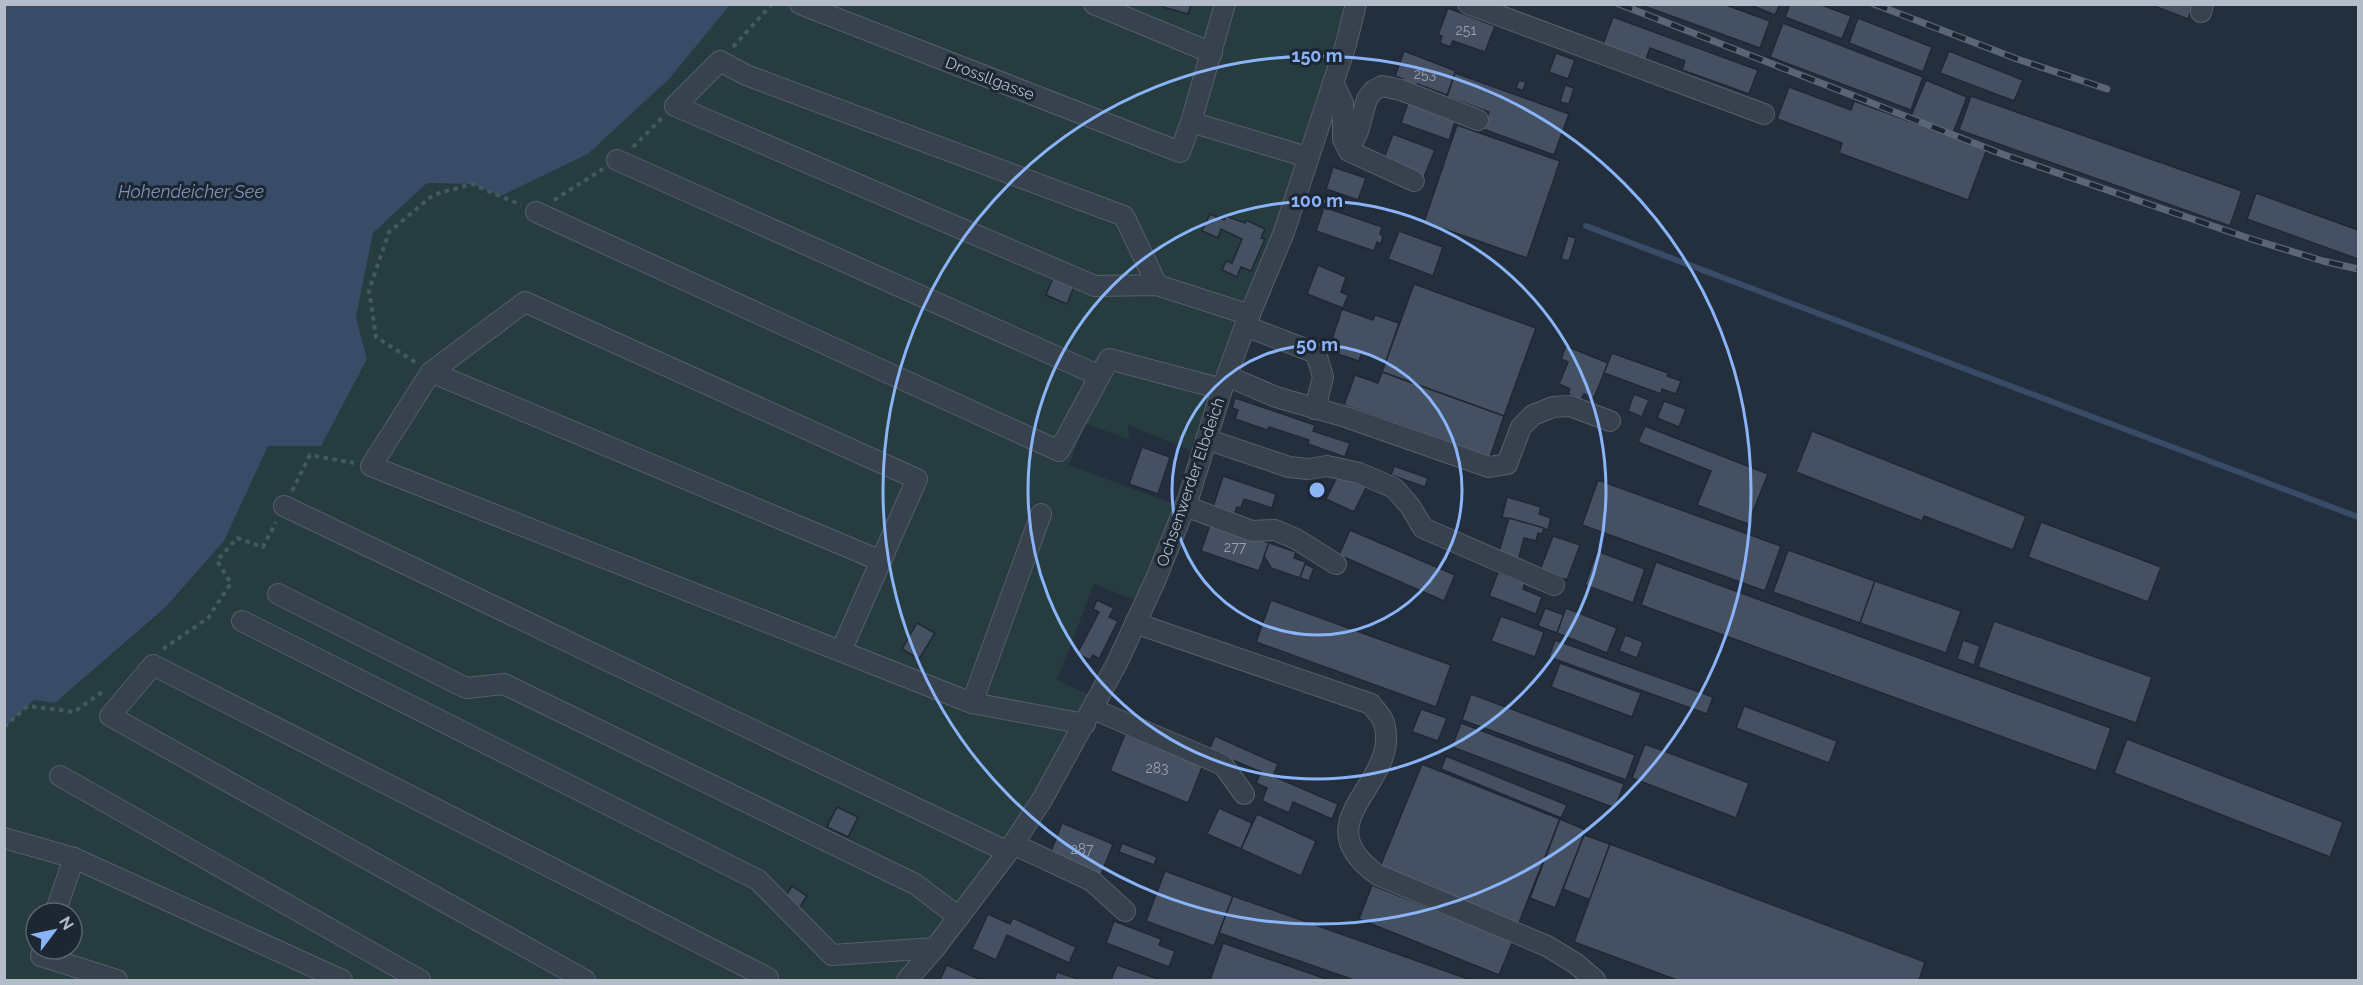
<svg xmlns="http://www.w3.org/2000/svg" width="2363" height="985" font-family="Raleway,sans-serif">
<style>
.green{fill:#263c3f;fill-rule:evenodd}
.water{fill:#394c67}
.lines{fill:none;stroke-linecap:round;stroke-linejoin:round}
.stream{stroke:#394c67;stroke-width:6}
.building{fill:#455162;stroke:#1f2835;stroke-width:1.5}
.minor-casing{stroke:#565f6c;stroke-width:22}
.path{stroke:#44595c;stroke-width:4;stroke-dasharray:4.5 4.5;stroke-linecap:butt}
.minor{stroke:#38414e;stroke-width:20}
.rail-casing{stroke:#5a6575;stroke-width:7}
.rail{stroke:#1d2633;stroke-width:4.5;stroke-dasharray:14;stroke-linecap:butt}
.ring{fill:none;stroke:#8ab4f8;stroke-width:3}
.labels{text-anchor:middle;stroke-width:6;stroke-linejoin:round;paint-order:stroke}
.number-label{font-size:14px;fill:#98a1af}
.street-label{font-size:16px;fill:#b4bcc9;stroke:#1d2633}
.water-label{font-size:18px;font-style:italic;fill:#7c92b1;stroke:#1d2633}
.centre{fill:#8ab4f8;stroke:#1d2633;stroke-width:3}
.ring-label{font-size:18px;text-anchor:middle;font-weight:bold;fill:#8ab4f8;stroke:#1d2633;stroke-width:6;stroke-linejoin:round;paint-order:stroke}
</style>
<rect width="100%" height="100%" fill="#242f3e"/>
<path class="green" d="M730 5H1347L1321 94 1292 181 1223 359 1194 452 1128 425 1129 439 1085 424 1069 465 1176 505 1165 538 1135 600 1094 584 1057 680 1090 695 1018 823 917 956 895 980H5V727L34 700 55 703 167 607 224 541 268 445 367 359 356 317 373 233 427 183 472 184 501 196 588 154 669 79ZM36 913H72V949H36Z"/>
<path class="water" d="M5 4H730V5L669 79 588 154 501 196 472 184 427 183 373 233 356 317 367 359 321 446H268L224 541 166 607 55 703 34 700 5 727Z"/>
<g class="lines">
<path class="stream" d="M1586 226 2358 517"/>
</g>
<g class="building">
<path d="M1164 4H1191L1188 14 1163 7Z"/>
<path d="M1638 4H1723L1770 21 1760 48Z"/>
<path d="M1748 4H1780L1775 15Z"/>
<path d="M1790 4H1819L1851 16 1842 39 1785 17Z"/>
<path d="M2149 4H2193L2188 19Z"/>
<path d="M1448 8 1495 26 1485 52 1453 41 1450 47 1440 43 1442 36 1438 35Z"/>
<path d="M1613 17 1758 70 1749 94 1682 70 1685 61 1650 48 1645 62 1602 47Z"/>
<path d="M1858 18 1932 47 1923 72 1849 43Z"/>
<path d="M1783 23 1923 77 1911 110 1770 57Z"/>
<path d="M1404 51 1456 71 1447 95 1417 84 1414 90 1401 85 1403 79 1395 76Z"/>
<path d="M1949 51 2023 80 2014 101 1940 73Z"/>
<path d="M1556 53 1575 60 1568 79 1549 72Z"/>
<path d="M1455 73 1569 114 1554 155 1483 129 1489 112 1447 97Z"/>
<path d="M1519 80 1526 82 1523 91 1516 88Z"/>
<path d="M1926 80 1967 97 1953 133 1911 116Z"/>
<path d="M1565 85 1574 88 1569 104 1560 102Z"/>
<path d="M1789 87 1851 110 1854 101 1987 149 1968 200 1839 153 1842 143 1777 119Z"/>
<path d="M1971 96 2242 191 2230 226 1959 130Z"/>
<path d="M1408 103 1456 119 1449 140 1401 123Z"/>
<path d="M1457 125 1560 161 1527 258 1424 222Z"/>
<path d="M1393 134 1435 150 1424 177 1383 161Z"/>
<path d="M1333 167 1366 178 1358 200 1326 189Z"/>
<path d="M2256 193 2358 230V259L2247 219Z"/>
<path d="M1324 207 1382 227 1380 234 1383 236 1381 244 1377 242 1374 251 1316 231Z"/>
<path d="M1210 214 1224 220 1226 216 1245 223 1246 220 1265 229 1261 238 1265 239 1251 271 1241 267 1237 277 1222 270 1226 261 1232 263 1242 239 1221 229 1218 238 1202 231Z"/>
<path d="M1399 231 1443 247 1433 276 1388 259Z"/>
<path d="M1568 236 1576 238 1569 261 1561 259Z"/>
<path d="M1318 265 1346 277 1341 292 1348 295 1343 308 1307 294Z"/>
<path d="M1054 275 1075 284 1067 304 1046 295Z"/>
<path d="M1414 284 1536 328 1504 416 1382 372Z"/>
<path d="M1342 309 1373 320 1375 315 1399 323 1386 361 1362 352 1359 361 1328 351Z"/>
<path d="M1566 346 1608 363 1594 398 1584 394 1581 400 1568 394 1570 389 1559 384 1568 362 1561 359Z"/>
<path d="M1612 353 1668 373 1667 376 1681 381 1676 394 1662 389 1661 394 1604 373Z"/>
<path d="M1382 372 1504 416 1490 457 1344 405 1355 375 1378 383Z"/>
<path d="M1634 394 1649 400 1642 417 1628 411Z"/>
<path d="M1235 398 1315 425 1313 431 1350 443 1345 457 1308 444 1309 440 1269 427 1267 430 1235 419 1238 410 1232 408Z"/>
<path d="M1664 401 1686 409 1679 427 1657 418Z"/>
<path d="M1645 426 1768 474 1748 524 1697 505 1711 471 1638 442Z"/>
<path d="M1812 431 2026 516 2013 550 1924 516 1922 521 1796 472Z"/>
<path d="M1142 447 1170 457 1158 494 1129 484Z"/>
<path d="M1394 466 1428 478 1425 487 1391 475Z"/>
<path d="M1339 473 1367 486 1354 512 1326 499Z"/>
<path d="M1223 476 1276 494 1272 508 1244 499 1241 508 1237 507 1233 517 1212 510Z"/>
<path d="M1598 480 1781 546 1765 591 1582 525Z"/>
<path d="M1507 497 1541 507 1539 514 1551 518 1548 530 1502 517Z"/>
<path d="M1509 518 1544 528 1542 534 1538 533 1536 541 1524 538 1518 561 1498 555Z"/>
<path d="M1211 522 1269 543 1259 571 1201 551Z"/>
<path d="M2041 522 2161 567 2148 602 2028 557Z"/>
<path d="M1350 530 1455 575 1444 601 1339 555Z"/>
<path d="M1553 536 1580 545 1567 580 1540 570Z"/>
<path d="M1269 543 1296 552 1294 558 1306 562 1300 578 1271 568 1264 556Z"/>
<path d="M1788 550 1875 581 1860 623 1773 592Z"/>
<path d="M1597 551 1645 569 1633 603 1585 585Z"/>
<path d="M1656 562 2111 728 2096 771 1641 605Z"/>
<path d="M1305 564 1314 568 1309 581 1300 578Z"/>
<path d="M1498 572 1525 583 1523 589 1542 597 1536 614 1489 596Z"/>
<path d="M1875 581 1961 611 1946 653 1860 623Z"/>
<path d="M1097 600 1114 608 1109 617 1118 621 1099 659 1093 655 1090 660 1077 654 1099 612 1093 609Z"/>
<path d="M1271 600 1451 665 1436 707 1256 642Z"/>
<path d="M1545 608 1564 615 1557 633 1538 626Z"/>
<path d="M1566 608 1617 628 1607 653 1557 633Z"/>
<path d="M1501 616 1544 632 1535 657 1491 641Z"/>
<path d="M1994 621 2152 677 2136 723 1978 667Z"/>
<path d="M917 623 935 633 919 659 902 649Z"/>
<path d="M1625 635 1643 642 1637 658 1619 651Z"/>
<path d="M1555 640 1713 697 1707 714 1549 657Z"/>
<path d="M1963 640 1980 646 1974 665 1957 659Z"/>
<path d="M1560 663 1641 693 1632 717 1551 687Z"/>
<path d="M1471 694 1635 755 1626 780 1462 720Z"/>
<path d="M1744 706 1837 741 1829 763 1736 728Z"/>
<path d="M1421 709 1447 718 1438 741 1412 732Z"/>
<path d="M1461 723 1624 784 1615 808 1452 747Z"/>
<path d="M1125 734 1203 765 1188 803 1110 771Z"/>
<path d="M1215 736 1278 764 1273 776 1338 804 1332 819 1293 802 1289 813 1262 801 1267 788 1256 783 1261 772 1209 750Z"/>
<path d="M2127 739 2343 822 2330 857 2114 773Z"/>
<path d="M1645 744 1749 783 1736 818 1632 778Z"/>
<path d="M1446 756 1567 805 1561 818 1441 769Z"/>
<path d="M1422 764 1560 819 1518 925 1379 869Z"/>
<path d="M837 807 858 817 848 837 827 827Z"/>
<path d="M1219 808 1252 823 1241 849 1207 834Z"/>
<path d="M1257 814 1316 841 1301 876 1241 849Z"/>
<path d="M1560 819 1586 830 1555 908 1530 898Z"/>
<path d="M1062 823 1113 844 1101 875 1050 854Z"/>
<path d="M1584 835 1610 844 1590 900 1563 889Z"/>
<path d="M1122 843 1157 857 1154 865 1119 852Z"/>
<path d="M1610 844 1925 962 1919 980H1677L1574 942Z"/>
<path d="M1165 871 1233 896 1214 946 1146 921Z"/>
<path d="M1372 885 1513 941 1499 975 1359 919Z"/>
<path d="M792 886 807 896 798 910 783 900Z"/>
<path d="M1233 896 1471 980H1354L1219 933Z"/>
<path d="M988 914 1010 924 1013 918 1076 947 1069 963 1007 935 996 960 972 949Z"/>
<path d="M1114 921 1161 939 1159 945 1175 951 1169 967 1106 943Z"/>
<path d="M1223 943 1329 980H1210Z"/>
<path d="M947 965 981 980H940Z"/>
<path d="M1117 965 1161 980H1111Z"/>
<path d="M1057 972 1081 980H1054Z"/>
</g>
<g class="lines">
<g class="minor-casing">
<g id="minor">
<path d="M800 4 1180 152 1191 122 1225 4"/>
<path d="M1094 4 1212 53"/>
<path d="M1468 4 1764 114"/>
<path d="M2201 12 2203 4"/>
<path d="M1333 82 1343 103V139L1349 151 1414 181"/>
<path d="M1191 122 1307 157"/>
<path d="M1349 151 1358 131 1367 99 1373 91 1382 86 1401 90 1478 120"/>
<path d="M617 160 1100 376"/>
<path d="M536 212 1059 451 1109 359 1222 389"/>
<path d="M1157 285 1124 216 746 75 720 61 675 106 1095 286 1157 285 1250 315"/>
<path d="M1245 326 1316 353 1323 377 1315 409"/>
<path d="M431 372 881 561"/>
<path d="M1227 376 1276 397 1346 417 1489 467 1507 464 1521 427 1533 415 1553 407 1570 406 1610 421"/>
<path d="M1206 439 1289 467 1308 469 1327 466 1359 473 1394 488 1410 506 1423 528 1554 585"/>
<path d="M284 506 1008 852"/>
<path d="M1185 506 1252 531 1275 530 1296 539 1336 564"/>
<path d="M278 594 466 688 504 684 915 884 959 917"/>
<path d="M242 621 758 880 832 955 935 948"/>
<path d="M1135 623 1371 704C1375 710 1382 716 1384 723 1402 784 1300 820 1378 875L1547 946 1575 963 1595 980"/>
<path d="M841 651 917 479 525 302 431 372 371 466 972 703 1085 724"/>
<path d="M972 703 1041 514"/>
<path d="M1093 709 1223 765 1244 794"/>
<path d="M60 776 420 980"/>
<path d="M4 838 74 858 342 980"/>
<path d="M1013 844 1092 881 1125 911"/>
<path d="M55 913 74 858"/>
<path d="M43 949 41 956 117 980"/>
<path d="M585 980 110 716 153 665 768 978 767 980"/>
<path d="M907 980 935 948 1008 852 1043 798 1117 663 1155 581 1188 499 1222 389 1245 326 1284 232 1346 44 1356 4"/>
</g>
</g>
<g class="path">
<path d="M733 47 772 4"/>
<path d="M633 147 662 118"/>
<path d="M554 200 603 169"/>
<path d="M415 362 376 337 369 290 389 232 433 195 472 184 521 205"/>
<path d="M292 491 310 455 354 463"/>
<path d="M163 649 208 618 231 583 217 561 237 538 263 547 276 522"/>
<path d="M4 727 28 706 74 712 105 690"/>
</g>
<use href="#minor" class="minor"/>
<g class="rail-casing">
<g id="rail">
<path d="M1619 4 2002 154 2248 238 2323 261 2358 269"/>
<path d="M1874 4 2017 59 2107 89"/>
</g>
</g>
<use href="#rail" class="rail"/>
</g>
<g class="ring">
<circle cx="1317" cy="490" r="145"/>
<circle cx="1317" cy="490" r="289"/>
<circle cx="1317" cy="490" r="434"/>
</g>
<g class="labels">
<g class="number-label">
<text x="1466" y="35">251</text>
<text x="1425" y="79">253</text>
<text x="1235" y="552">277</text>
<text x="1157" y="773">283</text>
<text x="1082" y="854">287</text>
</g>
<g class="street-label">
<text transform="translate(990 78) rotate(21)" y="6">Drossllgasse</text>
<text transform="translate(1190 482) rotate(-71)" y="6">Ochsenwerder Elbdeich</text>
</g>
<g class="water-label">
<text x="191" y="198">Hohendeicher See</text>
</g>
</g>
<circle cx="1317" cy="490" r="9" class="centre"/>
<g class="ring-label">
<text x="1317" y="62">150 m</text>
<text x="1317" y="207">100 m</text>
<text x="1317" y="351">50 m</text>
</g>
<rect width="2363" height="985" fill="none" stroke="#b4bcc9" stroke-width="12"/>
<g transform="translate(54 931) rotate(58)"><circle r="28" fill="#1d2633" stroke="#59626f" stroke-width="1.5"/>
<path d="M0-4.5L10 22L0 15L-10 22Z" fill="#8ab4f8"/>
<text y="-9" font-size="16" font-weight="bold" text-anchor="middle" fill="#b4bcc9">N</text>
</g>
</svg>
